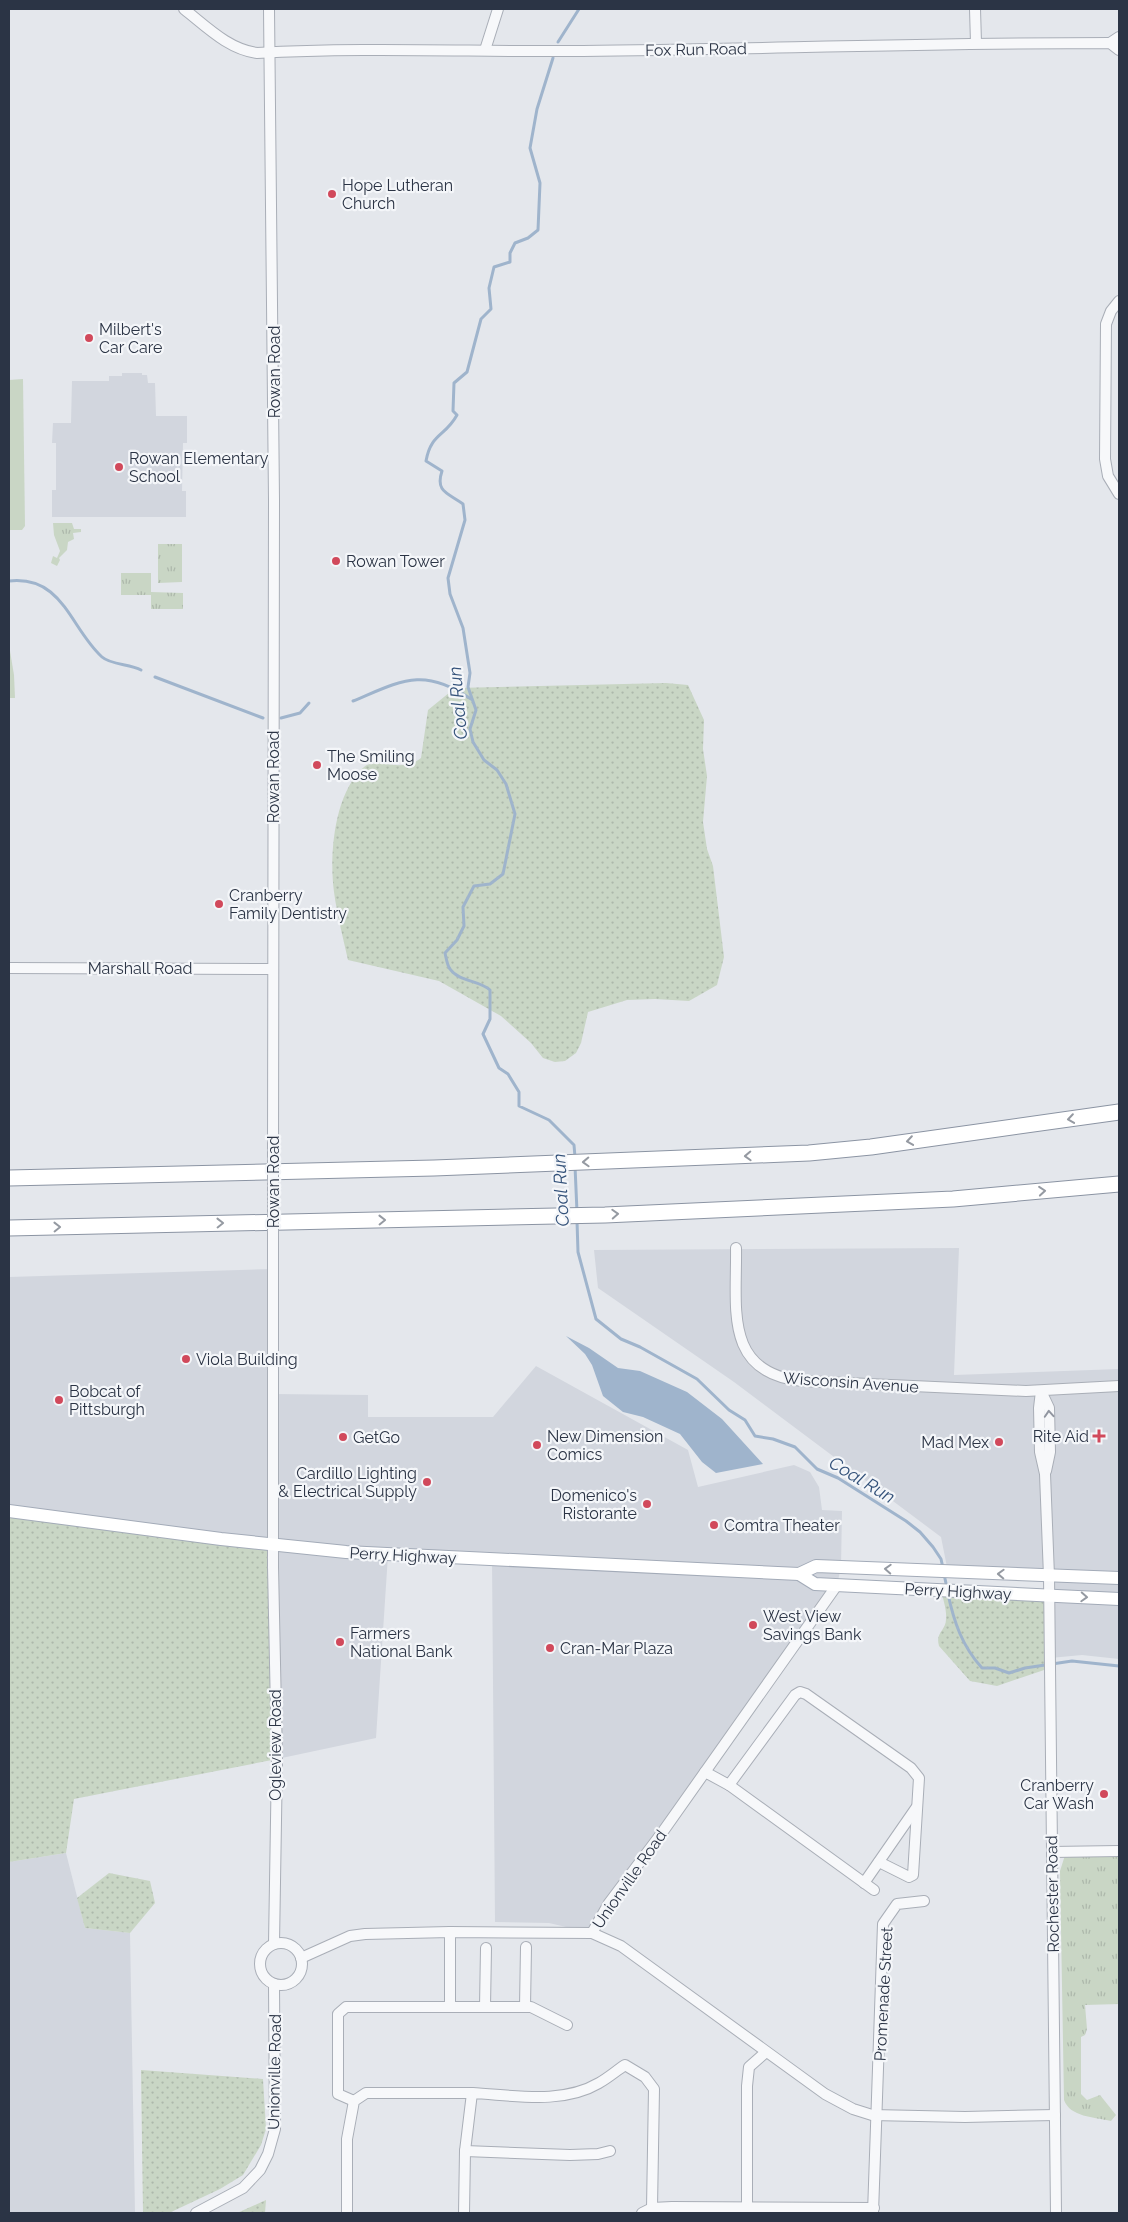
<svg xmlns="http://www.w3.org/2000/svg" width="1128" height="2222" font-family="Raleway,sans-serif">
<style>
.built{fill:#d2d6de}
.grass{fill:url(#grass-dots)}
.park{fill:url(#park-tufts)}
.pitch{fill:#c9d6c5}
.water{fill:#9fb4cc}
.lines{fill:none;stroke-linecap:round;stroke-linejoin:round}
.stream{stroke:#9fb4cc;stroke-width:3}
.minor-casing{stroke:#a9aeb7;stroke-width:12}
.major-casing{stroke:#a3abb8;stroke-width:14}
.highway-casing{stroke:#8b94a3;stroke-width:17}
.minor{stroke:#f7f8fa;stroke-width:10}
.major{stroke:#fff;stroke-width:12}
.highway{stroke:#fff;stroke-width:15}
.minor-bridge-casing{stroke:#a9aeb7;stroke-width:12;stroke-linecap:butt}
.minor-bridge{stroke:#f7f8fa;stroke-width:10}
.oneway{stroke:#959aa2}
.oneway2{stroke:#9196a0}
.poi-dot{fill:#d1495b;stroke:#f4f6f9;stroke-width:2}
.labels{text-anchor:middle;stroke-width:4.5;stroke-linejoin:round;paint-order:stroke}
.street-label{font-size:16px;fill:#2b3445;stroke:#f4f6f9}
.poi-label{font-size:16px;fill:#2b3445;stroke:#f4f6f9;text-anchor:start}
.water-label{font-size:18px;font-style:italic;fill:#34527a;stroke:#f4f6f9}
</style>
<defs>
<pattern id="grass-dots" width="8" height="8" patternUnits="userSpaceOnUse" patternTransform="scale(1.25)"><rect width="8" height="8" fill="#c9d6c5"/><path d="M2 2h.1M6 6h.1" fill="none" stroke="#adb8ab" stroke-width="1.8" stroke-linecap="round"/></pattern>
<pattern id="park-tufts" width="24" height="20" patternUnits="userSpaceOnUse" patternTransform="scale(1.25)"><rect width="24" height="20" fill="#c9d6c5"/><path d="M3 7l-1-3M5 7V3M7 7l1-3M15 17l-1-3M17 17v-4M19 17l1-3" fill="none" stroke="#adb8ab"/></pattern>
</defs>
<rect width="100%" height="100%" fill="#e4e7ec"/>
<g class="built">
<path d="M122 373H142V375H147L148 383H155L156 416H187V443H183L182 491H186V517H52V490H56V443H52L53 423H71L72 381H109V376H122Z"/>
<path d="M959 1248 954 1375 1119 1369V1659L1082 1655 1050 1658 1049 1576 948 1572 941 1537 734 1382 598 1288 594 1250Z"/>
<path d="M273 1269V1394L368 1395V1417H493L536 1366 688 1450 698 1487 794 1465 810 1472 819 1487 822 1510 842 1511 841 1567 837 1585 592 1933 549 1923 495 1922 492 1560 388 1555 376 1738 277 1759 9 1511V1277Z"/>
<path d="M66 1853 85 1928 130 1933 135 2213H9V1862Z"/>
</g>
<g class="grass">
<path d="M666 683 688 685 704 720 703 749 707 776 703 822 707 849 713 866 724 957 717 985 689 1001 655 999 627 1000 588 1012 581 1043 576 1053 565 1061 555 1062 543 1058 531 1043 501 1016 439 981 348 960C343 937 337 915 334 892 329 855 334 793 364 767 375 757 402 774 421 758L428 710 455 688Z"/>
<path d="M9 1511 273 1545 277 1759 74 1799 66 1853 9 1862Z"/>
<path d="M941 1590 1049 1595 1050 1668 997 1686 970 1681 939 1646C935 1632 946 1631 946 1619 947 1610 943 1599 941 1590Z"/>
<path d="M109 1873 150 1881 155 1903 130 1933 85 1928 77 1898Z"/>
<path d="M141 2070 263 2079 266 2129 261 2145 243 2175 220 2189 169 2213H143Z"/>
<path d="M266 2200 265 2213H237Z"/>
</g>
<g class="park">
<path d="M53 523H72L74 529H81V532L73 533 74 539 68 542 67 550 59 558 60 560 57 566 51 563 53 556 57 558 60 551 54 535Z"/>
<path d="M158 544H182V582L158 583Z"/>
<path d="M121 573H151V592L183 593V609H151V595H121Z"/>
<path d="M1066 1852 1079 1857 1119 1856V2004L1085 2005 1087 2029 1085 2035 1081 2037V2094L1087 2100 1100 2095 1116 2115 1111 2121C1094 2117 1070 2117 1064 2100L1060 1871Z"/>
</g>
<g class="pitch">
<path d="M23 379 25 526 22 530H9V380Z"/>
<path d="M9 645 14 675 15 698H9Z"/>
</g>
<path class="water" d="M566 1336 589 1348 618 1368 640 1371 687 1392 722 1419 763 1464 716 1473 702 1462 680 1434 643 1417 623 1412 603 1396 592 1365 585 1354Z"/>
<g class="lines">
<g class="stream">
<path d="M558 42 579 9"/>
<path d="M553 58 537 109 530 148 540 183 538 230 528 238 515 243 510 253V262L494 267 489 288 491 309 481 319 467 372 454 383 453 411 457 415C445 437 431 433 426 461L442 471C435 492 448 493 463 504L465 520 448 578 450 594 463 628 470 673 468 687 476 710 470 729 473 742 484 760 497 770 506 784 515 814 503 874 490 884 474 886 463 907 464 926 457 940 445 953C446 957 447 965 450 969 459 982 479 980 490 990V1019L483 1034 499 1068 508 1074 519 1092V1106L549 1120 574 1145 575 1157"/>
<path d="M9 581C63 575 70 628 102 657 111 665 130 664 141 670"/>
<path d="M155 677 263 718"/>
<path d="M353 701C401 681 423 666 471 699"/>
<path d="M281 718 300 713 309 703"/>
<path d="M575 1166 577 1212"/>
<path d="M577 1221 578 1252 596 1319 621 1339 640 1347 697 1379 729 1410 745 1420 755 1436 773 1439 795 1447 817 1469 838 1478 906 1521 920 1532 933 1547 941 1559 943 1568"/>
<path d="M944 1574 947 1588"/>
<path d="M948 1594C954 1622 962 1646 982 1668H995L1009 1673 1025 1668 1072 1661 1119 1666"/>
</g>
<g class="minor-casing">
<g id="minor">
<path d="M184 9C207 27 228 49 257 53 366 47 475 52 583 51 759 49 934 43 1110 43L1119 50"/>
<path d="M269 9 274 500 273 1157"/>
<path d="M975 9 976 43"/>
<path d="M1110 43 1119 37"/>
<path d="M485 50 498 9"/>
<path d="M1119 301 1111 311 1106 324 1105 459 1108 476 1119 494"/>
<path d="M9 968 272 969"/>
<path d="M736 1248C737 1308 723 1373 802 1381L1026 1391 1119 1386"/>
<path d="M273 1269V1567L277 1759 274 1944"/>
<path d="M1041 1391 1039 1408 1040 1452 1045 1474 1049 1576 1056 2213"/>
<path d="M1041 1391 1049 1408 1050 1452 1046 1471"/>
<path d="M705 1772 729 1785 795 1695 800 1692 806 1694 911 1768 919 1778 913 1875 909 1877 879 1862"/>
<path d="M729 1785 874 1890"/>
<path d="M1052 1852 1119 1851"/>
<path d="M864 1883 916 1808"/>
<path d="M592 1933 609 1903 664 1830 837 1585"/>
<circle cx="281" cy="1964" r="21"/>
<path d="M301 1958 350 1936 365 1934 450 1932 592 1933 621 1946 825 2094 853 2109 872 2115 965 2117 1055 2115"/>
<path d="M450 2007V1932"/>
<path d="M485 2007 486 1948"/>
<path d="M525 2007 526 1947"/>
<path d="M354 2101 338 2094V2014L346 2007H531L567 2025"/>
<path d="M465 2151 570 2155 598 2154 610 2151"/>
<path d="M747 2207V2086L749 2067 766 2052"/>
<path d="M196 2213 243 2188 260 2170 268 2154 275 2129 274 1984"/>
<path d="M347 2213V2139L354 2101 366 2093H472"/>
<path d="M464 2213 465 2151 472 2093C513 2095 562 2105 599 2083 608 2078 616 2071 625 2065L645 2077 654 2089 652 2208"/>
<path d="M642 2213 652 2208 672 2207 874 2208"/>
<path d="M873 2213 883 1924 897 1904 924 1901"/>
</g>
</g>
<g class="major-casing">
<g id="major">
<path d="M9 1511 221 1539 346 1552 799 1574 815 1584 1119 1599"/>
<path d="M799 1574 816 1566 1119 1578"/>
</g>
</g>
<g class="highway-casing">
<g id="highway">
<path d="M9 1178 434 1168 809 1153 871 1147 1119 1112"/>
<path d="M9 1228 605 1215 953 1199 1119 1184"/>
</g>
</g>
<use href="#minor" class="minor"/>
<use href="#major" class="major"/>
<use href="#highway" class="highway"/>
<g class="minor-bridge-casing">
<path id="minor-bridge" d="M273 1157V1269"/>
</g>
<use href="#minor-bridge" class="minor-bridge"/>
</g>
<defs><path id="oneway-chevron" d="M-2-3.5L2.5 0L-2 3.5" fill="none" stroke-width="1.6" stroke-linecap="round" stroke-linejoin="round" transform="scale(1.25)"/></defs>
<g class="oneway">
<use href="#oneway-chevron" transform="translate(1071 1119) rotate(172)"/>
<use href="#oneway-chevron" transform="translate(910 1141) rotate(172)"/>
<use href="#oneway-chevron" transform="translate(748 1156) rotate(178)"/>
<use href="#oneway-chevron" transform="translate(586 1162) rotate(178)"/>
<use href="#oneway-chevron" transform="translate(1042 1191) rotate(-5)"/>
<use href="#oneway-chevron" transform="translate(615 1214) rotate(-3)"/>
<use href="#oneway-chevron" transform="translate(382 1220) rotate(-1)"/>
<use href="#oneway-chevron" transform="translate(220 1223) rotate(-1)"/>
<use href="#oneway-chevron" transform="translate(57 1227) rotate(-1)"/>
<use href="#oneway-chevron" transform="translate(888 1569) rotate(-177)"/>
<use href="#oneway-chevron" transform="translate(1001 1574) rotate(-178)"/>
<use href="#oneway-chevron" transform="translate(1084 1597) rotate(3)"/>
</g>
<use class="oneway2" href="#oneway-chevron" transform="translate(1049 1414) rotate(-94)"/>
<g class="poi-dot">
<circle cx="332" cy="194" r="5"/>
<circle cx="89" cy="338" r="5"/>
<circle cx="119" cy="467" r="5"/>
<circle cx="336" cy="561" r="5"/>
<circle cx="317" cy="765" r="5"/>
<circle cx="219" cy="904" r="5"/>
<circle cx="186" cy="1359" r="5"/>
<circle cx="59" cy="1400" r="5"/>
<path d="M1096.5 1428.5h5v5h5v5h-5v5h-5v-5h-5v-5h5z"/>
<circle cx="343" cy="1437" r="5"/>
<circle cx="999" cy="1442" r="5"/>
<circle cx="537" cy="1445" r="5"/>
<circle cx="427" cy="1482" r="5"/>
<circle cx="647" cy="1504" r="5"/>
<circle cx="714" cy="1525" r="5"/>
<circle cx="753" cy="1625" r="5"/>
<circle cx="340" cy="1642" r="5"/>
<circle cx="550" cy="1648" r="5"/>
<circle cx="1104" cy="1794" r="5"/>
</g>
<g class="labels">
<g class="street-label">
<text transform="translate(696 49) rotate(-1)" y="6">Fox Run Road</text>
<text transform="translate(274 372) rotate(-90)" y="6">Rowan Road</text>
<text transform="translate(273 777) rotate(-90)" y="6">Rowan Road</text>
<text x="140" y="974">Marshall Road</text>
<text transform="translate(273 1182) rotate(-90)" y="6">Rowan Road</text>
<text transform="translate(851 1382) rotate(4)" y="6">Wisconsin Avenue</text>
<text transform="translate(403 1555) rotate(3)" y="6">Perry Highway</text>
<text transform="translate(958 1591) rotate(3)" y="6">Perry Highway</text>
<text transform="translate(275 1745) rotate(-90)" y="6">Ogleview Road</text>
<text transform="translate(629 1879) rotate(-55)" y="6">Unionville Road</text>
<text transform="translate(1052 1894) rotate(-91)" y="6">Rochester Road</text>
<text transform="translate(883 1994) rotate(-87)" y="6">Promenade Street</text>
<text transform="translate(274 2072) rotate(-89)" y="6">Unionville Road</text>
</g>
<g class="poi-label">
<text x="342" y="191">Hope Lutheran<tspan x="342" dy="18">Church</tspan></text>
<text x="99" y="335">Milbert's<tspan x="99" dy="18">Car Care</tspan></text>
<text x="129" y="464">Rowan Elementary<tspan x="129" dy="18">School</tspan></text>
<text x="346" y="567">Rowan Tower</text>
<text x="327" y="762">The Smiling<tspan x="327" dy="18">Moose</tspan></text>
<text x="229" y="901">Cranberry<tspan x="229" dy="18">Family Dentistry</tspan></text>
<text x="196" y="1365">Viola Building</text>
<text x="69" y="1397">Bobcat of<tspan x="69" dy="18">Pittsburgh</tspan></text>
<text x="547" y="1442">New Dimension<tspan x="547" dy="18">Comics</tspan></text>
<text x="1089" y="1442" text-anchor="end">Rite Aid</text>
<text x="353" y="1443">GetGo</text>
<text x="989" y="1448" text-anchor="end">Mad Mex</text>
<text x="417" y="1479" text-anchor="end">Cardillo Lighting<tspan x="417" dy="18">&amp; Electrical Supply</tspan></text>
<text x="637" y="1501" text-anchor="end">Domenico's<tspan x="637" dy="18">Ristorante</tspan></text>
<text x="724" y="1531">Comtra Theater</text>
<text x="763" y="1622">West View<tspan x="763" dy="18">Savings Bank</tspan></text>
<text x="350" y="1639">Farmers<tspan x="350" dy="18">National Bank</tspan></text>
<text x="560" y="1654">Cran-Mar Plaza</text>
<text x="1094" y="1791" text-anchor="end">Cranberry<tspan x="1094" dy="18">Car Wash</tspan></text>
</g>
<g class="water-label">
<text transform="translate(458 703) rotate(-95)" y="6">Coal Run</text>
<text transform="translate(561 1190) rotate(-93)" y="6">Coal Run</text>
<text transform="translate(862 1480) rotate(31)" y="6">Coal Run</text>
</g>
</g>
<rect width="1128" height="2222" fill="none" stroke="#2b3445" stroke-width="20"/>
</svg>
